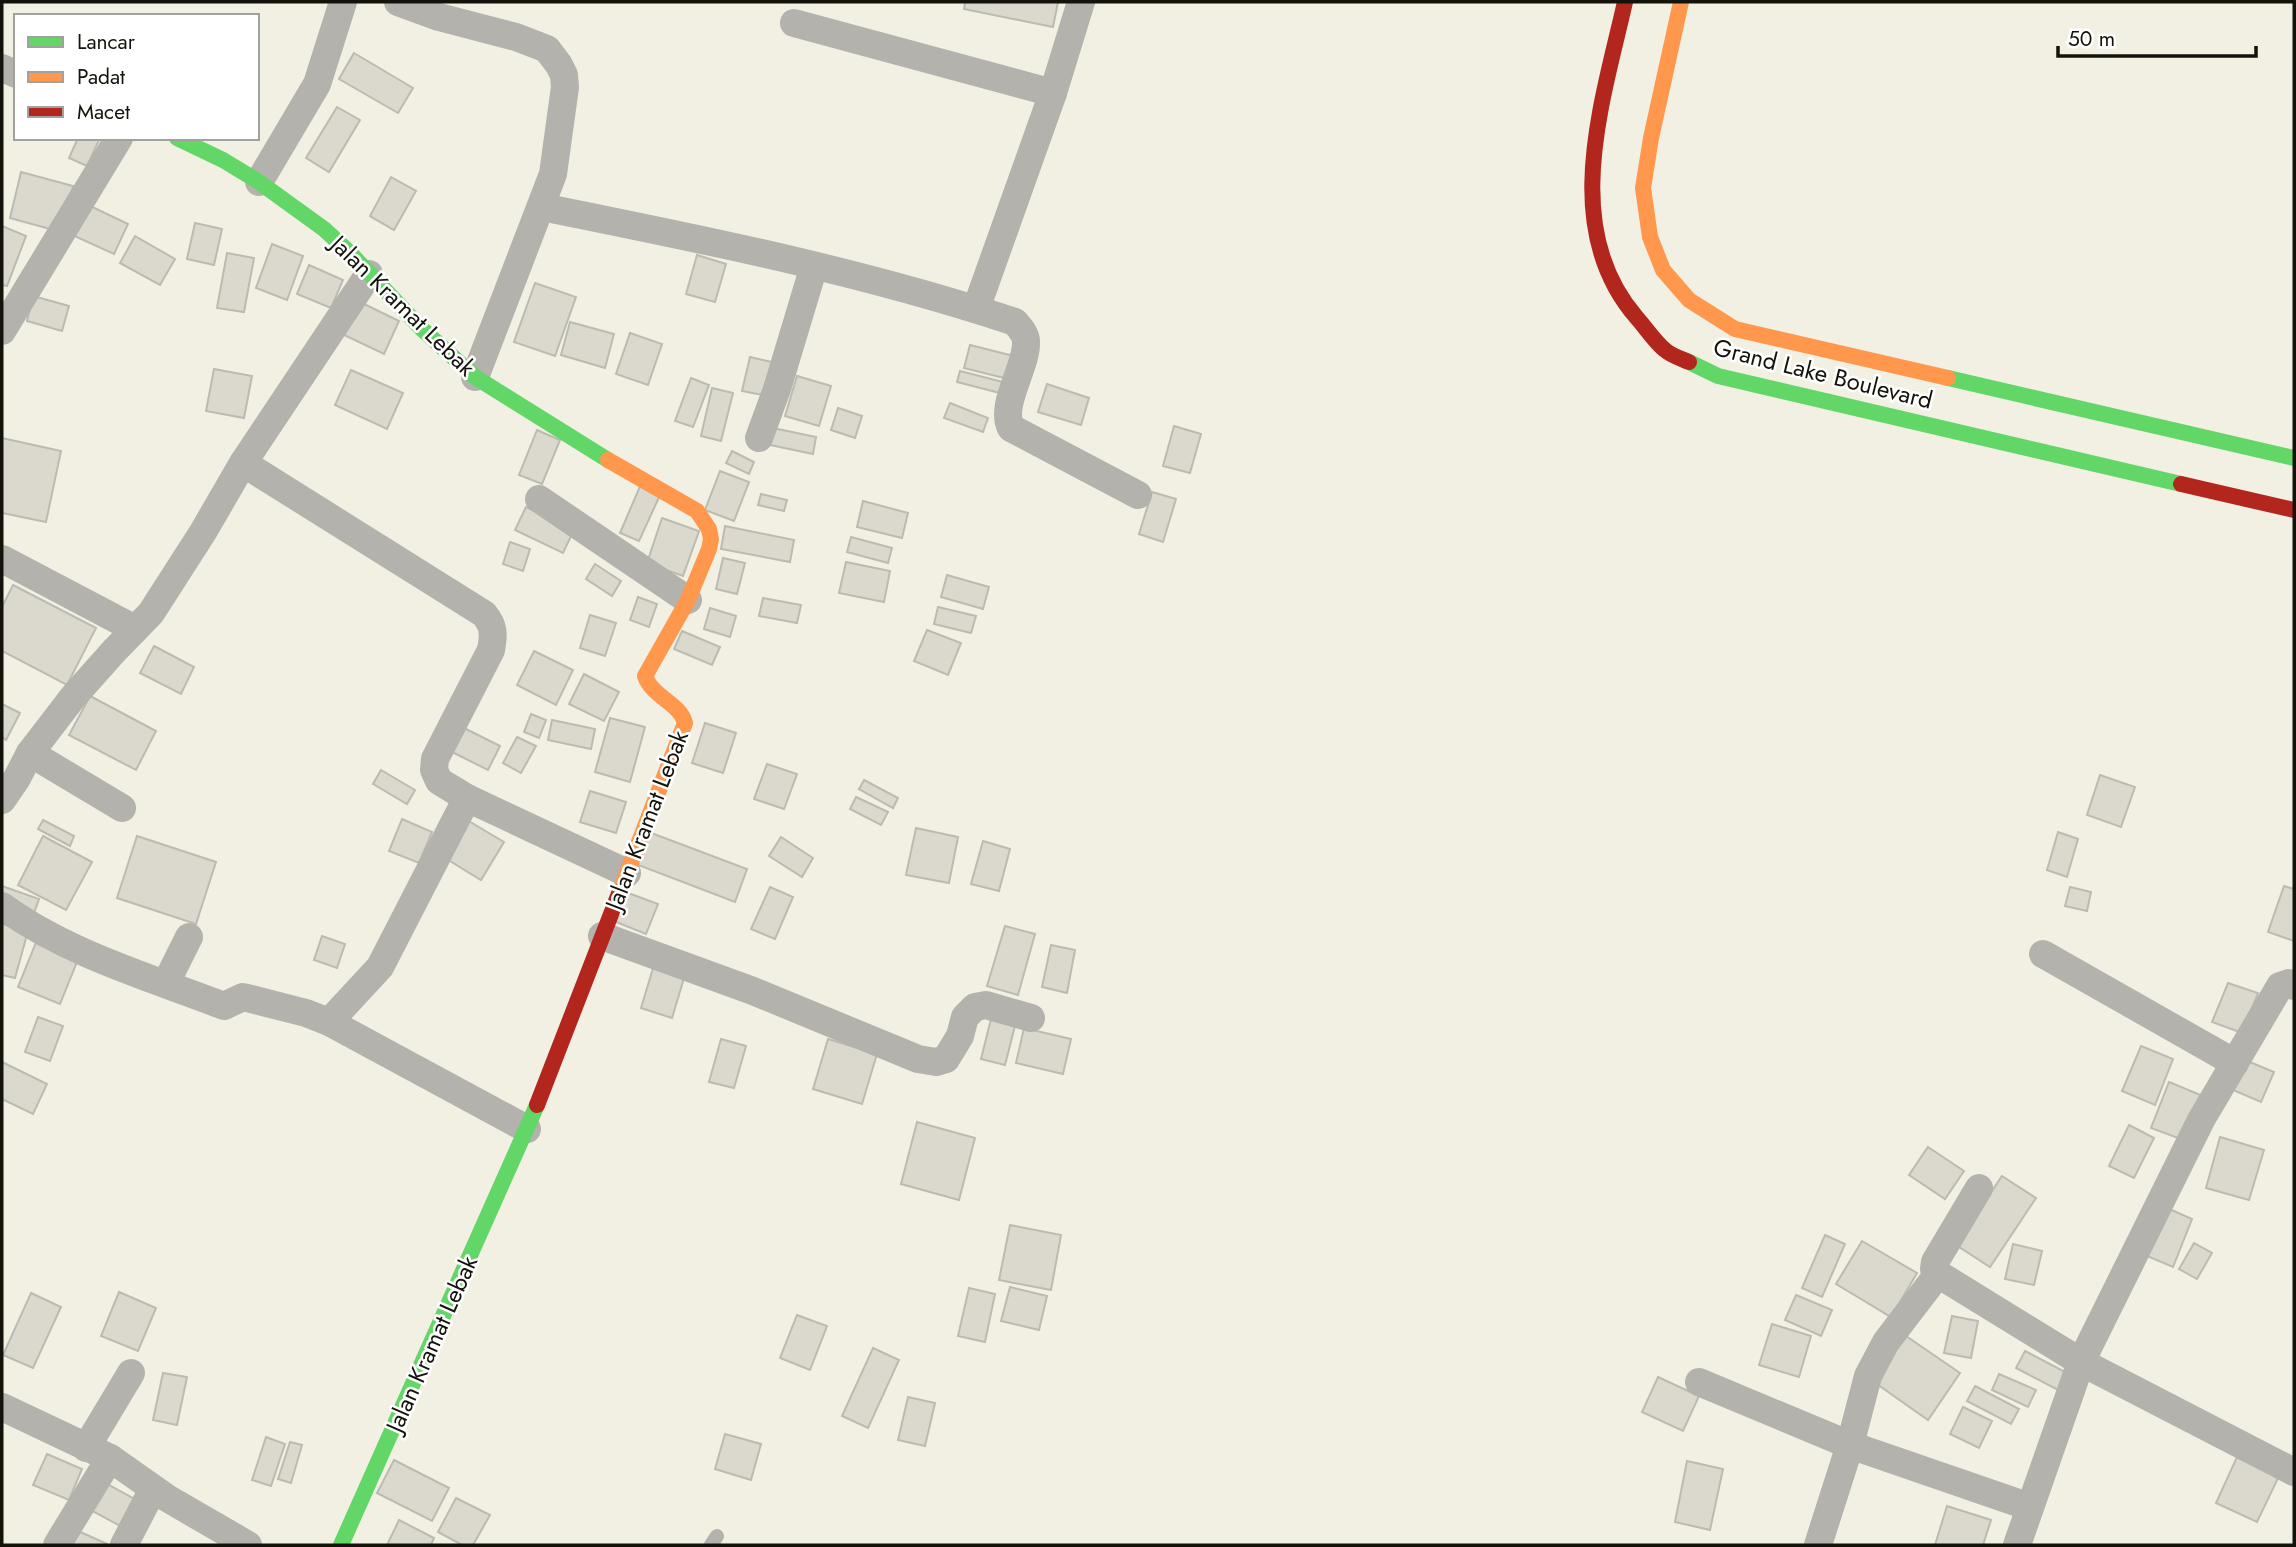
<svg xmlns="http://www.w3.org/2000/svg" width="2296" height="1547" font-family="Jost,sans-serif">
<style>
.building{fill:#dbd9ce;stroke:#bcbbb1;stroke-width:2}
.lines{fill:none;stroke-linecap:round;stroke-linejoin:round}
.lane{stroke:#b3b2ac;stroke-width:14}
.street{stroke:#b3b2ac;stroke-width:28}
.fast{stroke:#63d668;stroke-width:16}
.slow{stroke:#ff974d;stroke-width:16}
.jam{stroke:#b3261e;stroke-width:16}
.labels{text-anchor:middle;stroke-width:5;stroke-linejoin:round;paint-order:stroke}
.street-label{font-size:24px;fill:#14130b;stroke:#fff}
</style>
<rect width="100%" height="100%" fill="#f2f0e3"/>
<g class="building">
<path d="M965 2H1058L1053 27 964 9Z"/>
<path d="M354 53 413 88 398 113 339 79Z"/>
<path d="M337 107 360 120 329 172 306 158Z"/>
<path d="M78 138H100L87 166 69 158Z"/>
<path d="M21 172 73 186 61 232 10 218Z"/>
<path d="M391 177 416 191 394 230 370 216Z"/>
<path d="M84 203 128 224 114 254 70 234Z"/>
<path d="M195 223 222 229 214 265 187 259Z"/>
<path d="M2 226 26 236 7 286 2 285Z"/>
<path d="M135 236 175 259 160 285 120 263Z"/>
<path d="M272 244 303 256 287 300 256 288Z"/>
<path d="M227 253 254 258 244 312 217 308Z"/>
<path d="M697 255 726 264 715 302 686 294Z"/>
<path d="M309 265 343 280 331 308 297 294Z"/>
<path d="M535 283 576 297 555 356 514 342Z"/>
<path d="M33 296 69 306 62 331 27 321Z"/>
<path d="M358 301 399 321 384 354 342 334Z"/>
<path d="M570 322 614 334 605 368 561 355Z"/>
<path d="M630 333 662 344 648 385 616 374Z"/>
<path d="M970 345 1014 356 1008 379 964 368Z"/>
<path d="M750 357 776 363 768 396 742 391Z"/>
<path d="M214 369 252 376 244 418 206 411Z"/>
<path d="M351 370 403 393 387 429 335 405Z"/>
<path d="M960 371 1003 382 1000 393 957 382Z"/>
<path d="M797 376 831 386 819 426 785 416Z"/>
<path d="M691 378 709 385 693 427 675 421Z"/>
<path d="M1047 384 1089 398 1081 425 1038 412Z"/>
<path d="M712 388 733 393 721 441 701 436Z"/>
<path d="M950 403 988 418 983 432 944 418Z"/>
<path d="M838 408 862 416 855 438 831 430Z"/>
<path d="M1174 426 1201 434 1190 473 1163 466Z"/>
<path d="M773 428 816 437 813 454 770 445Z"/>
<path d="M537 430 560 440 542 484 519 475Z"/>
<path d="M2 438 61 451 46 522 2 513Z"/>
<path d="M732 451 754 462 749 474 726 463Z"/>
<path d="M720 471 749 482 734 521 705 510Z"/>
<path d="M641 484 661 493 639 541 620 533Z"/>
<path d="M1152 492 1176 499 1163 542 1139 534Z"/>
<path d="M761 494 787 500 784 511 758 505Z"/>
<path d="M863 501 908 513 902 538 857 527Z"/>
<path d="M526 507 574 530 563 553 515 530Z"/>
<path d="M662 518 699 531 683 576 647 563Z"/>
<path d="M725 526 794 540 790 562 721 549Z"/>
<path d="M851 537 892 548 888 563 847 552Z"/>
<path d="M510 542 530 549 523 571 503 564Z"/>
<path d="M723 558 745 563 737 594 716 589Z"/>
<path d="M846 562 890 571 884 602 839 593Z"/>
<path d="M595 564 621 581 612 596 586 579Z"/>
<path d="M947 575 989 587 983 609 941 597Z"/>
<path d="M13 585 96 628 67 685 2 651V607Z"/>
<path d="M638 597 657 604 649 627 630 620Z"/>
<path d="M763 598 801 605 797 623 759 616Z"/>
<path d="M938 607 976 616 971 633 934 624Z"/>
<path d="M710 608 736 616 730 637 704 629Z"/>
<path d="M590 615 616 623 605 656 580 648Z"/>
<path d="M927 630 961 643 948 675 914 661Z"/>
<path d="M682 631 720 647 712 665 674 649Z"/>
<path d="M154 646 194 667 181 694 140 673Z"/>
<path d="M534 651 573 670 556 705 517 685Z"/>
<path d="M584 674 619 692 604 721 569 704Z"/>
<path d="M90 696 156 731 136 770 69 735Z"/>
<path d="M2 704 20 713 6 740 2 737Z"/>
<path d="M531 714 546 720 539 738 524 732Z"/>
<path d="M610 718 645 727 630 782 595 772Z"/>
<path d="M552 720 595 729 591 749 548 740Z"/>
<path d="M705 723 736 733 723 773 692 763Z"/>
<path d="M462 727 500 746 488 770 450 751Z"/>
<path d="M517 737 536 746 521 773 503 763Z"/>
<path d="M767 764 797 774 784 809 754 799Z"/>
<path d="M381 770 415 790 407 804 373 784Z"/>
<path d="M2100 775 2135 787 2121 827 2087 815Z"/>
<path d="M864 780 898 798 893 808 859 789Z"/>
<path d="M590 791 626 802 616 833 580 822Z"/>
<path d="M856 797 888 812 881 825 850 809Z"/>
<path d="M402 819 432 832 419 863 389 851Z"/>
<path d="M43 820 74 836 70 846 38 829Z"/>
<path d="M467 820 504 842 481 880 445 858Z"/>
<path d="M916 828 958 837 949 883 906 875Z"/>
<path d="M646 831 747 869 735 902 633 863Z"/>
<path d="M2058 832 2078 839 2067 877 2047 870Z"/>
<path d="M43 836 92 862 66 910 18 885Z"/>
<path d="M137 836 216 862 196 924 117 898Z"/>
<path d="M781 837 813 858 802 877 769 856Z"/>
<path d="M983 841 1010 849 999 891 971 884Z"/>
<path d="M2 886 39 899 34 913 2 902Z"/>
<path d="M2284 886 2294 889V941L2268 932Z"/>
<path d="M770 887 793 897 775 939 751 929Z"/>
<path d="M2070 887 2091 892 2087 911 2065 906Z"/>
<path d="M623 891 658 904 646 934 611 920Z"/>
<path d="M2 924 28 931 15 978 2 975Z"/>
<path d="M1005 926 1035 934 1018 995 987 986Z"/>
<path d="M322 936 345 944 337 968 314 960Z"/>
<path d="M37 940 79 957 60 1004 18 987Z"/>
<path d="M1051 945 1075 950 1067 993 1042 987Z"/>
<path d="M654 965 685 975 672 1018 641 1008Z"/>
<path d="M2228 983 2258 993 2242 1033 2212 1022Z"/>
<path d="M993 1011 1017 1018 1005 1065 981 1059Z"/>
<path d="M38 1017 63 1026 50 1061 25 1052Z"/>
<path d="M1024 1028 1071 1039 1063 1074 1016 1063Z"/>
<path d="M721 1039 746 1046 734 1088 709 1082Z"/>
<path d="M828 1039 877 1054 862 1104 813 1089Z"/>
<path d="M2141 1046 2173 1059 2155 1105 2122 1091Z"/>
<path d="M2245 1060 2274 1072 2261 1102 2233 1090Z"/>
<path d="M2 1062 47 1084 33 1114 2 1099Z"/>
<path d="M2169 1082 2203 1096 2186 1141 2151 1128Z"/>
<path d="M917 1122 975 1138 959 1200 901 1184Z"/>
<path d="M2129 1125 2154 1138 2134 1178 2109 1166Z"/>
<path d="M2220 1137 2264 1150 2249 1200 2206 1188Z"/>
<path d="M1928 1147 1964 1171 1945 1199 1909 1175Z"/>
<path d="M2002 1176 2036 1198 1990 1267 1956 1245Z"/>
<path d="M2167 1208 2192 1219 2173 1267 2147 1256Z"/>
<path d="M1010 1225 1061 1235 1051 1290 999 1280Z"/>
<path d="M1825 1235 1845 1244 1822 1297 1802 1288Z"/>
<path d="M1862 1241 1917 1273 1891 1317 1836 1284Z"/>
<path d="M2194 1243 2212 1253 2197 1279 2179 1269Z"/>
<path d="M2013 1244 2042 1251 2034 1285 2005 1279Z"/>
<path d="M1010 1287 1047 1296 1039 1330 1001 1321Z"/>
<path d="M969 1288 995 1294 985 1342 958 1336Z"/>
<path d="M119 1292 156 1308 138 1351 101 1336Z"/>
<path d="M31 1293 61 1307 33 1368 3 1355Z"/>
<path d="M1796 1295 1832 1310 1821 1336 1785 1320Z"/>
<path d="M797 1315 827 1326 810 1370 780 1358Z"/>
<path d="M1952 1316 1978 1321 1971 1358 1944 1353Z"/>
<path d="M1772 1324 1811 1336 1799 1377 1759 1365Z"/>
<path d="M1906 1336 1960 1373 1928 1420 1874 1382Z"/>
<path d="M873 1348 899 1360 868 1428 842 1416Z"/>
<path d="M2025 1351 2069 1374 2060 1391 2016 1368Z"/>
<path d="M163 1373 187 1377 177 1425 153 1420Z"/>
<path d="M1999 1374 2036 1390 2028 1407 1992 1390Z"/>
<path d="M1658 1377 1699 1396 1683 1431 1642 1412Z"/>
<path d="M1975 1386 2019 1409 2011 1424 1967 1401Z"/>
<path d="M908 1397 935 1403 925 1446 898 1440Z"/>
<path d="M1963 1407 1992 1421 1979 1448 1950 1434Z"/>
<path d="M725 1434 761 1444 751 1480 715 1469Z"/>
<path d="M266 1437 285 1444 271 1486 252 1480Z"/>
<path d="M290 1442 302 1445 291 1483 278 1479Z"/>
<path d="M47 1454 82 1469 69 1500 33 1485Z"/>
<path d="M2237 1457 2279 1476 2257 1522 2216 1503Z"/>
<path d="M394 1460 449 1488 432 1521 377 1493Z"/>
<path d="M1687 1461 1723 1469 1710 1530 1675 1522Z"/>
<path d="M102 1481 138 1501 124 1528 87 1508Z"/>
<path d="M456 1498 490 1515 473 1545H462L438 1532Z"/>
<path d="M1947 1506 1991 1520 1983 1545H1935Z"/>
<path d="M399 1520 434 1538 431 1545H387Z"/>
<path d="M76 1530 107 1544V1545H70Z"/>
</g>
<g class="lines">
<path class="lane" d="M711 1545 717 1536"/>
<g class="street">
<path d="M398 2 439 17 516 37 547 49 559 65 564 75 565 87 553 174 475 377"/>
<path d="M794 23 1053 93"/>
<path d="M2 68 16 74"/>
<path d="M259 182 317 84 343 2"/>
<path d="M542 207C701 239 861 271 1015 322 1020 328 1026 334 1026 342 1027 367 999 405 1011 428L1138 495"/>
<path d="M976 309 1053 93 1081 2"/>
<path d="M2 331 119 138"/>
<path d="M759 438 777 389 814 266"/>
<path d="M243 463 484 614C494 626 494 634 491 650L435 759 434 770 439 781 467 798 627 873"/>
<path d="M539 499 688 600"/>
<path d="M2 559 135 629"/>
<path d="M30 753 122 808"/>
<path d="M2 800 17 778 30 753 73 697 114 651 151 613 203 532 243 463 369 274"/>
<path d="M2 906C68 954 149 977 224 1006L243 997 306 1013 329 1022 380 967 467 798"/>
<path d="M602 936 753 991 918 1059 936 1062 946 1059 960 1036 965 1017 975 1007 986 1005 1031 1018"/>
<path d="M2043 954 2235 1063"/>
<path d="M166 983 189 937"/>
<path d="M329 1022 527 1129"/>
<path d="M1979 1188 1935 1262 1934 1269 1938 1274 2081 1362 2294 1472"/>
<path d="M1699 1382 1850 1445 2030 1507"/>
<path d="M2 1407 110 1458 167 1498 248 1545"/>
<path d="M86 1448 131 1373"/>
<path d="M57 1545 110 1458"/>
<path d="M124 1545 153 1489"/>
<path d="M1818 1545 1850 1445 1868 1376 1886 1342 1938 1274"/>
<path d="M2017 1545 2081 1362 2201 1120 2280 986 2289 983 2294 986"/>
</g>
<g class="fast">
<path d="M177 138 223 160 259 182 324 229 350 253 422 329 475 377 608 460"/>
<path d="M1689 362 1718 376 2181 484"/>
<path d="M1948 378 2294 458"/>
<path d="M341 1545 537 1105"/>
</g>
<g class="slow">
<path d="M1681 2 1651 138 1643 188 1650 237 1663 270 1689 300 1735 329 1948 378"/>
<path d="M608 460 697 511 709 529 711 539 709 549 688 600 645 676C652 697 680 703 685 723L620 891"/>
</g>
<g class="jam">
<path d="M1625 2C1602 104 1559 229 1637 318 1646 328 1655 342 1665 350 1672 356 1682 359 1689 362"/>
<path d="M2181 484 2294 510"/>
<path d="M537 1105 620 891"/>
</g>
</g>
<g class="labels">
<g class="street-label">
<text transform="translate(403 306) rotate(44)" y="8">Jalan Kramat Lebak</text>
<text transform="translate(1823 374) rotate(14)" y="8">Grand Lake Boulevard</text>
<text transform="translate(647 820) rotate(-69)" y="8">Jalan Kramat Lebak</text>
<text transform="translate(432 1344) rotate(-66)" y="8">Jalan Kramat Lebak</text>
</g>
</g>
<rect width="2296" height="1547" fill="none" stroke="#14130b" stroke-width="7"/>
<rect x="14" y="14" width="245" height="126" fill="#ffffff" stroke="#a1a19d" stroke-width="2"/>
<rect x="28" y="37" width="35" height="10" fill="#63d668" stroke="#a1a19d" stroke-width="2"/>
<text x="77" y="49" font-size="21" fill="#14130b">Lancar</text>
<rect x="28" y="72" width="35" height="10" fill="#ff974d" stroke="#a1a19d" stroke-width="2"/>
<text x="77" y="84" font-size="21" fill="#14130b">Padat</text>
<rect x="28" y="107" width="35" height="10" fill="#b3261e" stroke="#a1a19d" stroke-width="2"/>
<text x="77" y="119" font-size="21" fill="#14130b">Macet</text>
<path d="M2058 46v10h198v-10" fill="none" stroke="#14130b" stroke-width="3.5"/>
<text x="2068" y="46" font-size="21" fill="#14130b" stroke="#ffffff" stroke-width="5" paint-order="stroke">50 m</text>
</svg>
